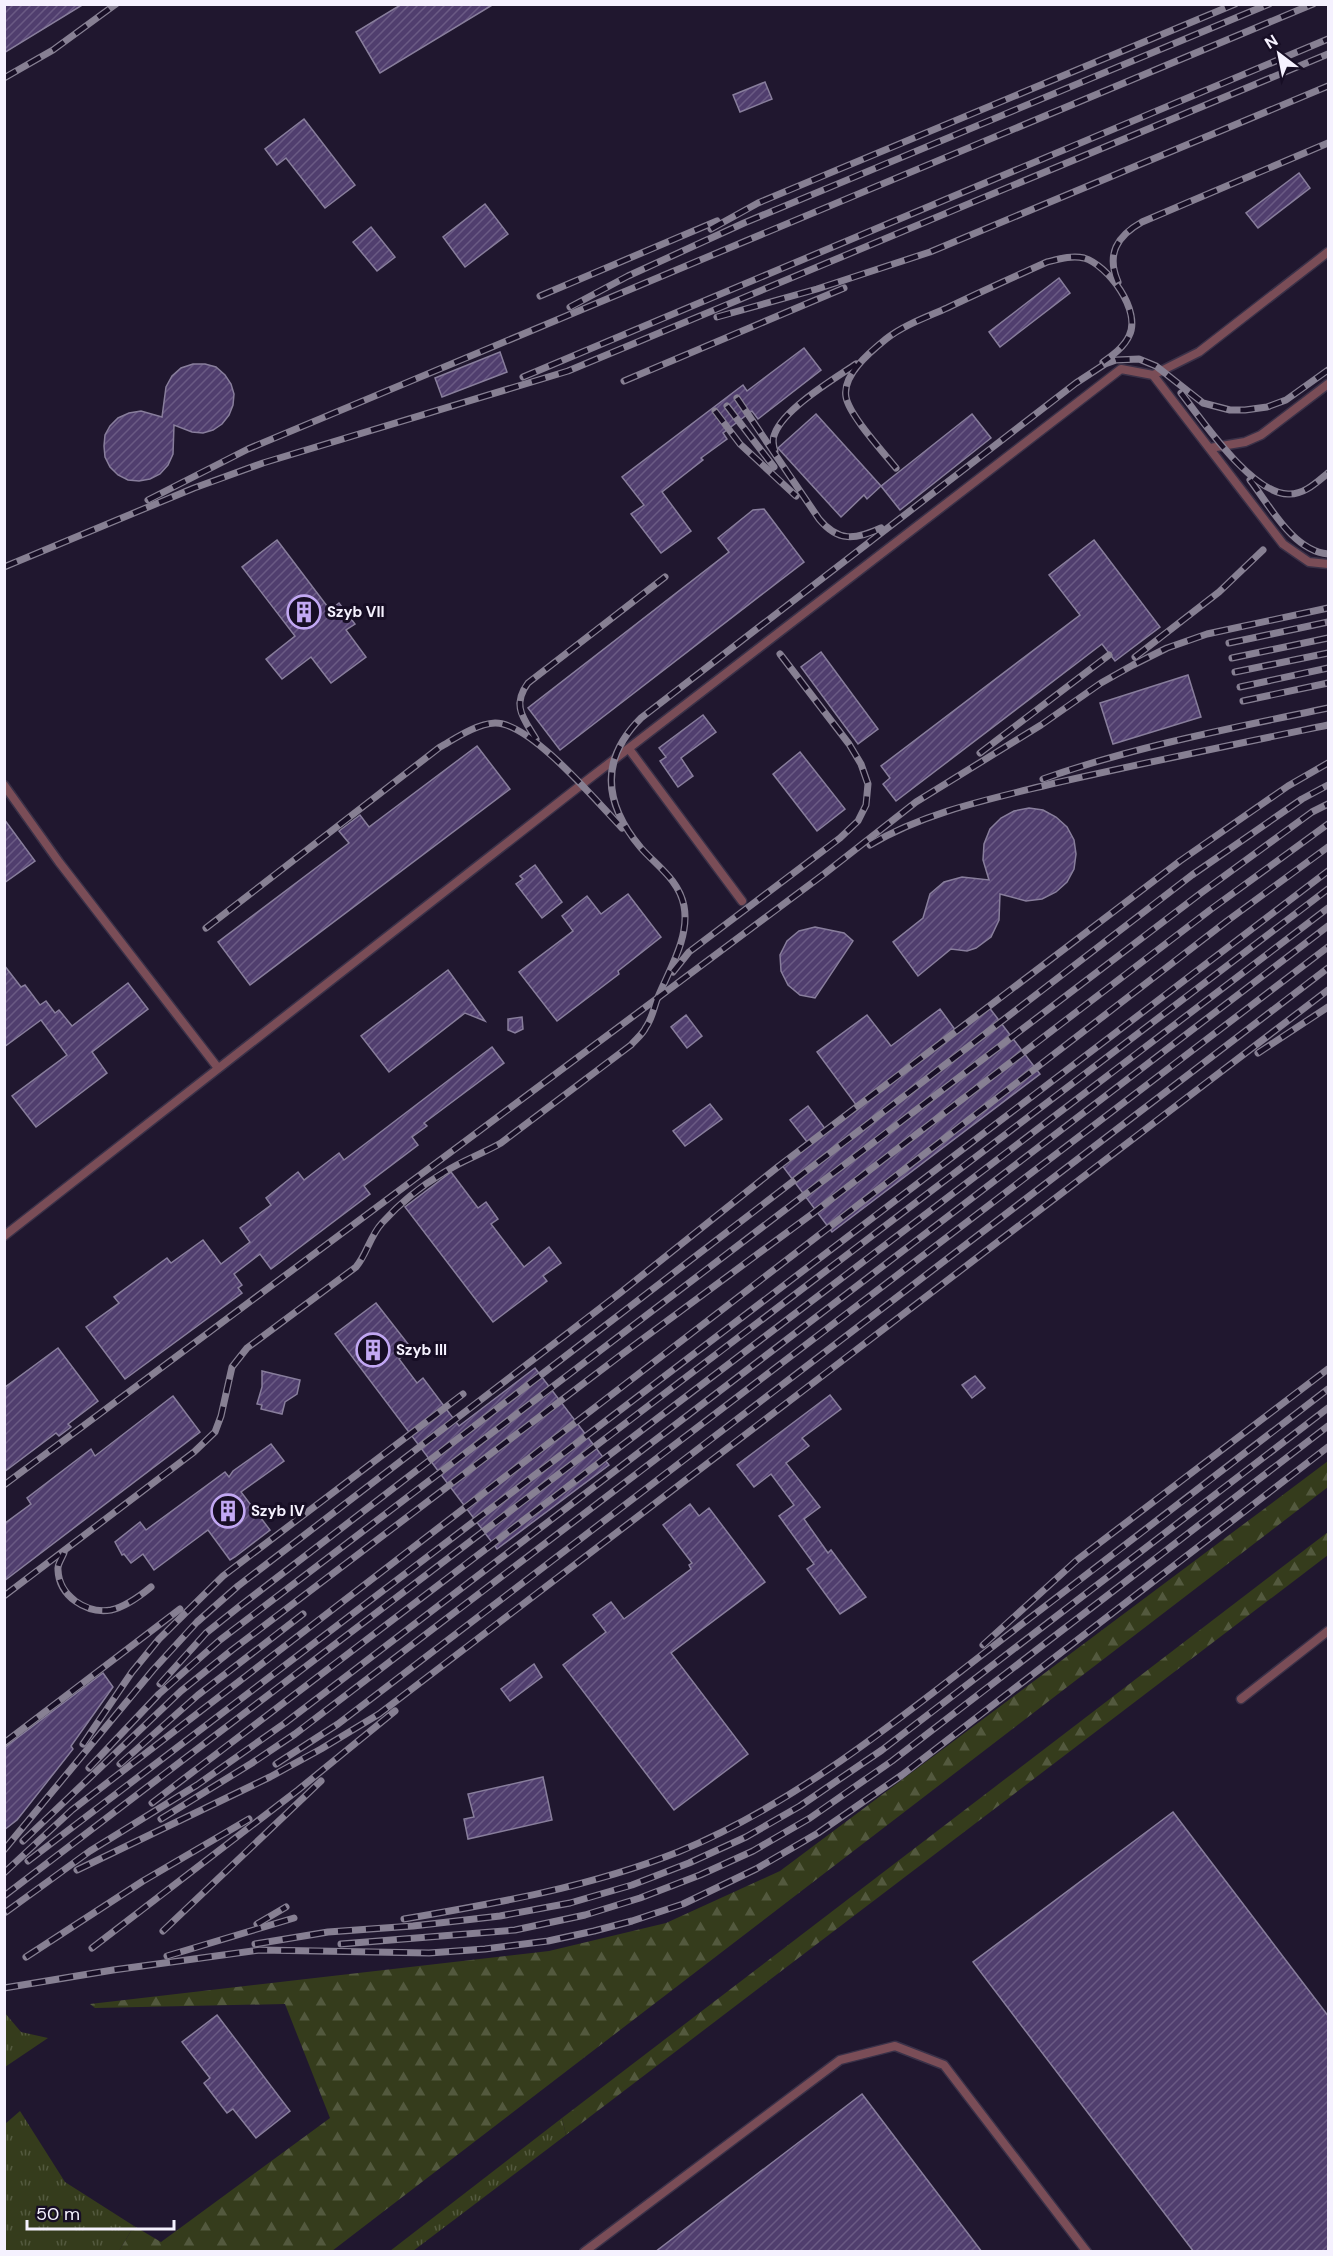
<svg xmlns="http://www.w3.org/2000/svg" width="1333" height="2256" font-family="'DM Sans',sans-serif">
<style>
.grass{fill:url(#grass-tufts)}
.forest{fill:url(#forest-firs)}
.building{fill:url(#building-hatch);stroke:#887e9c;stroke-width:1.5}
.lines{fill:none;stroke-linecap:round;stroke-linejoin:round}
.lane-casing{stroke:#3a3148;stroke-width:11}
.lane{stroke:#7a4d57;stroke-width:8}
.rail-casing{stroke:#878093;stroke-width:7}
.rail{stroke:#170e25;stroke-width:4.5;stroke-dasharray:14;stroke-linecap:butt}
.labels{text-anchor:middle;stroke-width:6;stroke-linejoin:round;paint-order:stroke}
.poi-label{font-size:15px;font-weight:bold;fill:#f5f1fe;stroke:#170e25;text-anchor:start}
</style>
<defs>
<pattern id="grass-tufts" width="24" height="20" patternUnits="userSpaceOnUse" patternTransform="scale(1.5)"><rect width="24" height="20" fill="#353c1c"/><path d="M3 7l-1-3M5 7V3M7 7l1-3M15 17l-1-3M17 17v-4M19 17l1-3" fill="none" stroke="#53593e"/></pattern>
<pattern id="forest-firs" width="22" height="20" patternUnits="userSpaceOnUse" patternTransform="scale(1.5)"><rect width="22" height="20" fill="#353c1c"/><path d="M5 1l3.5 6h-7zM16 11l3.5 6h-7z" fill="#53593e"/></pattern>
<pattern id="building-hatch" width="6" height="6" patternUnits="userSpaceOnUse" patternTransform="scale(1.5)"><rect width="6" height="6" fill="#503e6e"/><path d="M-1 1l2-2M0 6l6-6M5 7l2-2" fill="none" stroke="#6a5a84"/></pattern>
</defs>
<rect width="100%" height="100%" fill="#20172f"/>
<g class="grass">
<path d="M5 2013 21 2032 48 2038 5 2067Z"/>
<path d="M20 2111 65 2182 134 2226 119 2251 5 2252V2124Z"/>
<path d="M562 2118 566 2135 413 2251H390Z"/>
</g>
<g class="forest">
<path d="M1328 1461V1487L332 2251H119L134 2226 161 2242 330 2118 285 2004 95 2008 90 2004 549 1951 666 1923 780 1871Z"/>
<path d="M1328 1532V1555L566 2135 562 2118Z"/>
</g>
<g class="building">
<path d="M4 4H84L4 53Z"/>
<path d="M402 4H494L380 73 356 32Z"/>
<path d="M765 82 772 99 740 112 733 95Z"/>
<path d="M304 119 355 185 325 208 286 158 277 165 265 149Z"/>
<path d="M1299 173 1310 188 1258 228 1246 213Z"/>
<path d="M485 204 508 234 465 267 443 237Z"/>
<path d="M371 227 395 257 377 271 353 242Z"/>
<path d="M1059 278 1070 293 1000 347 989 332Z"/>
<path d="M804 348 821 370 758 419 752 411 723 433 727 439 701 458 703 460 662 492 691 531 661 553 631 514 644 505 622 477 743 385 747 391Z"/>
<path d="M500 352 507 372 442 397 435 378Z"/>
<path d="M193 364H205L216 367 225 375 231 384 234 394 233 405 229 415 222 424 213 430 203 433 192 432 174 425 173 454 168 465 160 474 150 479 139 481 128 480 118 475 110 467 105 457 104 446 105 435 110 426 118 418 129 413 141 411 162 417 166 387 172 376 181 368Z"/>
<path d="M816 414 881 486 867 499 864 495 841 517 778 448Z"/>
<path d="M972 414 991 438 900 510 881 486Z"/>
<path d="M764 509 804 562 560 750 528 708 729 552 718 538 753 510Z"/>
<path d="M277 540 330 610 339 603 355 624 346 630 366 657 331 683 311 657 282 679 266 659 295 636 242 567Z"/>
<path d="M1094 540 1160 627 1115 661 1102 644 896 801 883 784 890 778 881 766 1080 615 1049 575Z"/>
<path d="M821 652 878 729 858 744 801 667Z"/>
<path d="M1188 675 1201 717 1113 744 1100 703Z"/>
<path d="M703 715 716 732 681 758 693 776 678 787 660 761 666 757 659 748Z"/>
<path d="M477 746 510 789 250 985 218 942 349 843 339 831 360 815 369 827Z"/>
<path d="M800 752 845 809 817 831 773 774Z"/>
<path d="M1029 808 1043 810 1056 817 1067 827 1074 840 1076 854 1074 869 1067 882 1056 892 1042 899 1026 901 1000 894 999 920 991 937 976 948 967 951 951 949 918 976 893 942 923 918 930 894 944 882 962 877 989 880 983 860 984 844 990 829 1001 818 1014 811Z"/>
<path d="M4 819 35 861 4 883Z"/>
<path d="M535 865 562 902 542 918 516 884 523 879 520 876Z"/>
<path d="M628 894 661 937 618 971 619 974 557 1021 519 972 573 931 562 916 587 896 601 914Z"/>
<path d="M815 927 844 933 853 941 815 998 800 995 788 985 781 971 780 955 787 941 799 931Z"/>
<path d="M4 965 21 987 25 985 40 1005 46 1001 55 1013 59 1010 72 1026 128 983 148 1009 92 1052 107 1073 36 1127 12 1096 67 1055 41 1020 4 1047Z"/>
<path d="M448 970 485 1021 465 1013 389 1072 361 1036Z"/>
<path d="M988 1006 1040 1074 832 1232 781 1164 808 1143 790 1120 808 1106 826 1130 857 1106 817 1052 867 1015 891 1046 940 1009 956 1031Z"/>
<path d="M686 1015 702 1036 687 1048 671 1027Z"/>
<path d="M522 1017 523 1029 515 1033 508 1030V1019Z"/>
<path d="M492 1047 504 1063 424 1123 427 1126 412 1137 418 1145 364 1186 370 1194 271 1269 260 1254 234 1274 242 1285 238 1288 242 1293 125 1379 86 1327 119 1303 114 1297 167 1258 171 1263 203 1240 221 1264 250 1242 240 1228 271 1205 266 1198 298 1172 304 1180 339 1153 344 1160Z"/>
<path d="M710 1104 722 1119 685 1146 673 1131Z"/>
<path d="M451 1172 478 1208 486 1202 498 1219 491 1224 524 1267 549 1247 561 1263 543 1276 547 1281 493 1322 405 1207Z"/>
<path d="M376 1303 412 1349 399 1359 417 1383 423 1378 459 1426 535 1368 609 1465 497 1549 335 1334Z"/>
<path d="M58 1348 98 1401 68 1424 71 1427 59 1436 56 1433 4 1472V1388Z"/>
<path d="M262 1371 300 1380 297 1394 285 1402 282 1414 261 1409 262 1405 257 1404 262 1387Z"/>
<path d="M975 1376 985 1388 972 1398 962 1385Z"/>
<path d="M830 1395 841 1409 802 1438 809 1446 786 1463 820 1507 804 1519 828 1553 831 1550 866 1597 840 1614 807 1569 814 1564 779 1516 794 1505 771 1474 754 1487 737 1465Z"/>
<path d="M173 1396 200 1432 4 1581V1524L31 1504 27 1498 91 1449 95 1456Z"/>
<path d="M271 1444 284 1461 241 1492 270 1530 235 1557 230 1560 208 1530 154 1570 143 1554 131 1563 124 1554 122 1555 115 1542 140 1522 146 1530 225 1472 229 1477 233 1471Z"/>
<path d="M690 1504 699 1516 709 1508 765 1582 671 1653 748 1754 674 1810 563 1665 606 1632 593 1615 611 1602 624 1619 691 1569 689 1565 692 1563 663 1525Z"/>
<path d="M534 1664 542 1677 510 1701 501 1689Z"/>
<path d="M103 1673 113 1687 71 1746 73 1749 17 1820 4 1830V1748Z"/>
<path d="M543 1777 552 1820 468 1839 464 1819 474 1817 468 1794Z"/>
<path d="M1173 1812 1329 2017V2252H1194L973 1962Z"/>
<path d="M217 2015 290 2111 256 2138 233 2109 227 2113 204 2083 210 2078 182 2042Z"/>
<path d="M862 2094 982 2252H655Z"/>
</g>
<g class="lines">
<g class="lane-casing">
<g id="lane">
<path d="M1153 375 1199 352 1328 252"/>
<path d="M1210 448 1245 442 1261 435 1328 384"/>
<path d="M629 749 742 901"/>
<path d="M4 785 59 862 218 1068"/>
<path d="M4 1236 581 785 1121 369 1153 375 1283 544 1309 562 1328 564"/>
<path d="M1241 1699 1328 1631"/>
<path d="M584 2252 840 2060 895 2046 944 2065 1087 2252"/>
</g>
</g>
<use href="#lane" class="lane"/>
<g class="rail-casing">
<g id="rail">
<path d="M4 78 53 50 116 4"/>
<path d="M711 229 758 203 1235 4"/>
<path d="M1118 282C1106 254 1117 236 1142 222L1328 143"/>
<path d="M540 296 717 221"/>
<path d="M570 307 628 276 744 223 1269 4"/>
<path d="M717 317 817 289 930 252 1328 86"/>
<path d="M523 377 1328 39"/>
<path d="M624 381 844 288"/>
<path d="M1181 393C1203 421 1251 493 1288 494 1304 495 1317 482 1328 473"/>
<path d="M737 398 819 519C838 542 855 540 881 528"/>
<path d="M727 406 774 467"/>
<path d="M715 411 740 444 796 496"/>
<path d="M775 451C773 445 772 439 775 433 785 408 834 379 856 364"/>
<path d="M896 468C884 453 849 415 846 397 842 375 870 352 886 339 904 325 927 317 947 308 980 292 1014 277 1047 262 1059 259 1072 255 1084 258 1108 265 1142 311 1129 336 1124 347 1113 355 1103 362"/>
<path d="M1250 480C1270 506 1293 551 1328 554"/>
<path d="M148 500 248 449 1313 4"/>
<path d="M4 567 194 488 263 463 568 371 1328 54"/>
<path d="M1229 643 1328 622"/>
<path d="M1135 657 1219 592 1263 550"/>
<path d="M1232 658 1328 638"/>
<path d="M1235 672 1328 653"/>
<path d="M1240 687 1328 668"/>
<path d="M1243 701 1328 683"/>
<path d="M536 739C524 719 511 706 528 683L665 577"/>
<path d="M980 753 1109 655"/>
<path d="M1043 779C1136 746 1232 728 1328 708"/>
<path d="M870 845C925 812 990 799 1051 784 1143 763 1236 744 1328 725"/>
<path d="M206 928 440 747C456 738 476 724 495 723 530 722 597 802 622 828"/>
<path d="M673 972 689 952 840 838 858 821 866 805 868 784 861 764 849 744 780 654"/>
<path d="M1258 1053 1328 1007"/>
<path d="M4 1485 824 874 916 802 1041 725 1101 683 1133 665 1167 648 1207 634 1328 608"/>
<path d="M64 1553C62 1558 57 1565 58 1570 59 1596 86 1614 111 1610 125 1607 140 1596 151 1587"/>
<path d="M4 1596 194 1452 215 1432 221 1416 232 1367 247 1348 356 1267C367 1254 370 1236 382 1223 399 1204 421 1186 443 1173 461 1161 482 1154 501 1143L631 1045C636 1039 643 1034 646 1027 652 1019 654 1007 658 997 669 970 690 937 684 906 679 880 657 866 641 848 604 804 599 760 641 718L1076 383 1105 364 1116 360 1139 359 1156 366 1203 403 1230 410H1245L1267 407 1286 400 1328 370"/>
<path d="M983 1645 1077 1560 1328 1369"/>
<path d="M160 1684 206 1633 240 1606 1192 875 1302 799 1328 785"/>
<path d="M4 1743 180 1609"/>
<path d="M83 1744 132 1672 159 1639 223 1576 463 1394"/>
<path d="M120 1764 198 1695 303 1614"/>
<path d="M276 1764 338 1724 1328 968"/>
<path d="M89 1768 159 1694 220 1640 1201 893 1312 812 1328 804"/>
<path d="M152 1803 1328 908"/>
<path d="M161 1819 252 1763 295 1734 1328 947"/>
<path d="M23 1841 181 1691 232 1650 621 1355 812 1214 1210 910 1328 824"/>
<path d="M4 1850 153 1670 197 1622 238 1586 620 1293 779 1166 1180 861 1288 786 1328 763"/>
<path d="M28 1861 1328 871"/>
<path d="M77 1870 270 1777 321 1749 379 1714 1328 990"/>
<path d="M4 1873 72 1810 1227 921 1328 847"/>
<path d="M4 1896 1328 889"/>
<path d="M6 1912 90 1851 197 1785 285 1723 1328 926"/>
<path d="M404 1919C497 1903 590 1887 678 1852 797 1803 896 1721 996 1644 1107 1559 1218 1474 1328 1389"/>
<path d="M257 1924 286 1907"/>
<path d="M163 1931 321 1781"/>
<path d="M255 1944 328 1932 413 1926 500 1916 570 1903 632 1885 689 1863 746 1837 800 1806 882 1750 1328 1408"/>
<path d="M341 1944 515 1930 585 1915 640 1898 700 1875 753 1851 810 1818 892 1761 1328 1426"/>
<path d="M92 1948 298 1790 395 1711"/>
<path d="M167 1956 294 1918"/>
<path d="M26 1957 143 1881 249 1819"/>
<path d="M4 1988 113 1970 260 1950 429 1953 485 1949 548 1941 594 1931 632 1921 683 1904 756 1869 818 1833 902 1775 1328 1447"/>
</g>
</g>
<use href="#rail" class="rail"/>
</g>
<defs>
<g id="building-ring" transform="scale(1.725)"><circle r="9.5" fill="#170e25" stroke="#c2a8f3" stroke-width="1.5"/><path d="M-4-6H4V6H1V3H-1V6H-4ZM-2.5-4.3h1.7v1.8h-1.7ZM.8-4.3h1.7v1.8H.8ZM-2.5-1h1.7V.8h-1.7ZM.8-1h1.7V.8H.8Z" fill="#c2a8f3"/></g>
</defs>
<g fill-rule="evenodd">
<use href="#building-ring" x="304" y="612"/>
<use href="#building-ring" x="373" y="1350"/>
<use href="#building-ring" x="228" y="1511"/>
</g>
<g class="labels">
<g class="poi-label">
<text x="327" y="617">Szyb VII</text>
<text x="396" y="1355">Szyb III</text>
<text x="251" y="1516">Szyb IV</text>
</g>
</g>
<rect width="1333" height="2256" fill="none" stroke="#f5f1fe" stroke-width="12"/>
<g transform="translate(1279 54) rotate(328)" stroke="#170e25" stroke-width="4.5" paint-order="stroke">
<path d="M0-4.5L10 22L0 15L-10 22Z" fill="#f5f1fe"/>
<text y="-9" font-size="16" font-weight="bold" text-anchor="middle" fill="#f5f1fe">N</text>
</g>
<path d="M27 2220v9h147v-9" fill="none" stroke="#f5f1fe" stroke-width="3"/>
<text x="36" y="2220" font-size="18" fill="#f5f1fe" stroke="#170e25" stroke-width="4.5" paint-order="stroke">50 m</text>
</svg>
